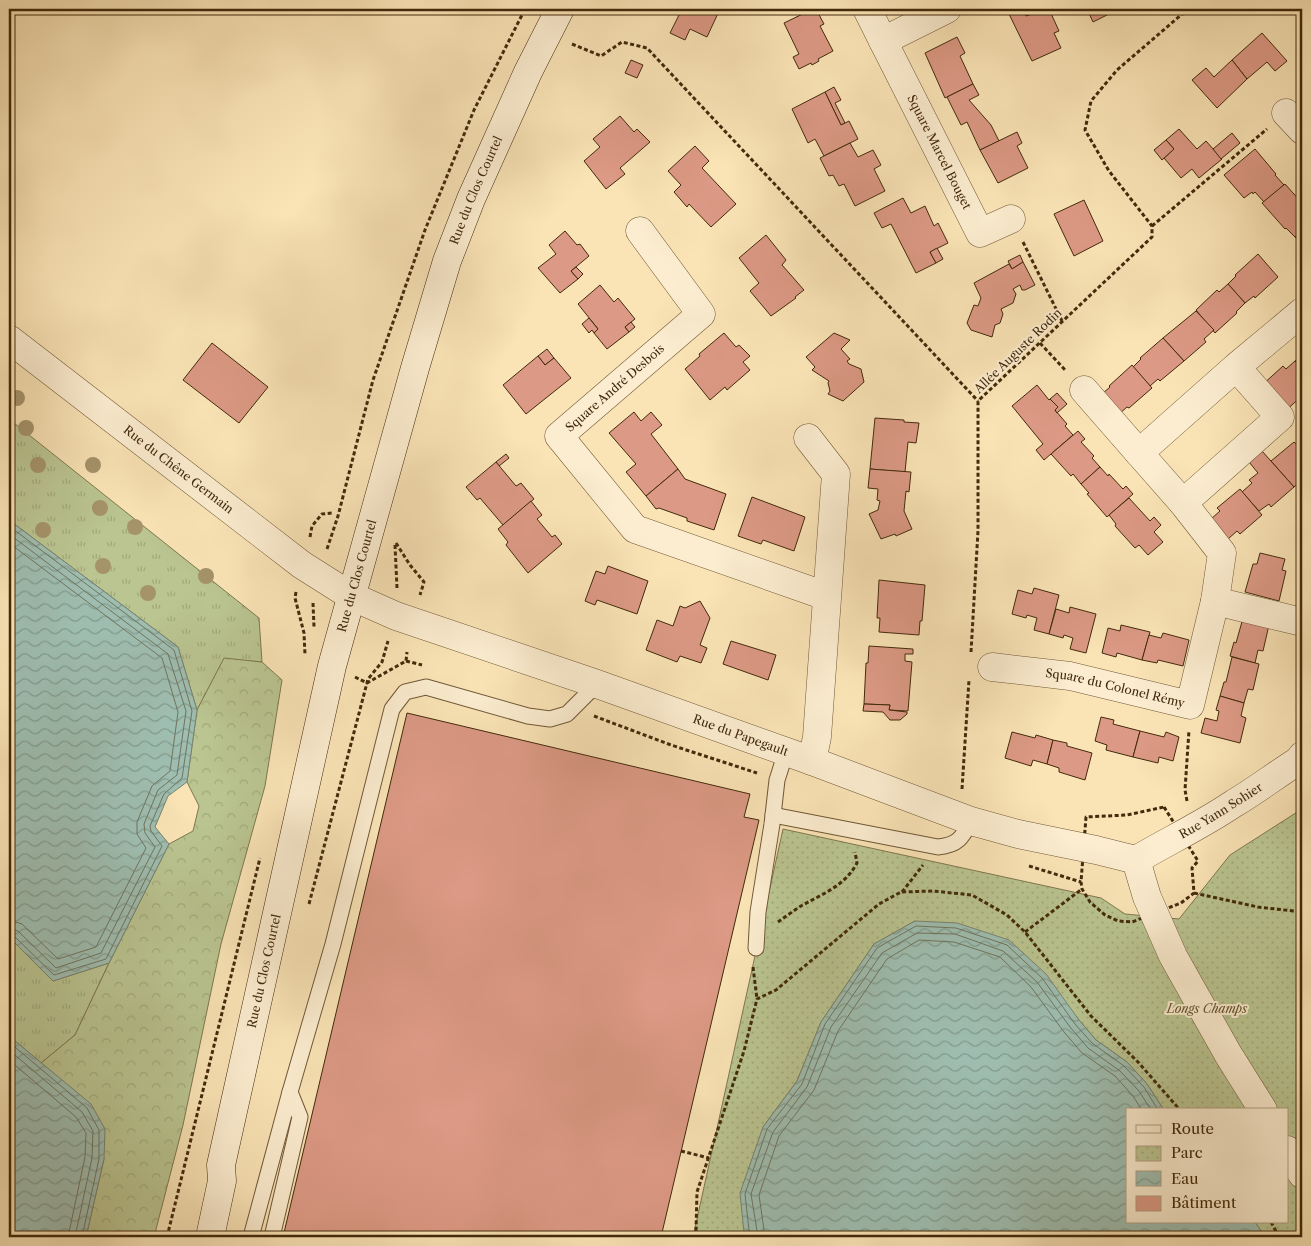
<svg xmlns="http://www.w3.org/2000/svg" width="1311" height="1246" font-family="'Libre Caslon Text',serif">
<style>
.grass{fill:url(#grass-tufts);stroke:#7e784e}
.forest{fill:url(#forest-crowns);stroke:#7e784e}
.park{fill:url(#park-dots);stroke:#7e784e}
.water{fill:url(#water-waves);stroke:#79836f}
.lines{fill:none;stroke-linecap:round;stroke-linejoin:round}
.shore{stroke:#70745e;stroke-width:1}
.building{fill:#dc9985;stroke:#422a0b}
.service-casing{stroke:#705836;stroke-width:17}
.minor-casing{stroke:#705836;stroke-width:29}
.tertiary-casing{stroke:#705836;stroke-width:29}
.secondary-casing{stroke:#422a0b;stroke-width:29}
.path{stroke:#422a0b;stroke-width:3;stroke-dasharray:4 2.5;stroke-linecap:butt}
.service{stroke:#fcedd0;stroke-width:15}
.minor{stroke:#fcedd0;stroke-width:28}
.tertiary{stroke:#fcedd0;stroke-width:28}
.secondary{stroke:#fcedd0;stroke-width:28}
.tree{fill:#a5936a}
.labels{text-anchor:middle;stroke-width:4;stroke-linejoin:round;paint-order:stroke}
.street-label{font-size:12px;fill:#422a0b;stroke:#fcedd0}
.park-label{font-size:12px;font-style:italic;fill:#60512c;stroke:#fcedd0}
</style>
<defs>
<pattern id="grass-tufts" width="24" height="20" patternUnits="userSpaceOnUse" patternTransform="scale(1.25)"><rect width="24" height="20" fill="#bac591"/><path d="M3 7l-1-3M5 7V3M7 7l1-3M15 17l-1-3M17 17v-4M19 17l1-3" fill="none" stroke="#a1a97c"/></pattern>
<pattern id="forest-crowns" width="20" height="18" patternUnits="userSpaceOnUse" patternTransform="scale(1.25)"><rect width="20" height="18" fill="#bac591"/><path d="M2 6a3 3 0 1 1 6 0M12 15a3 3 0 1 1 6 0" fill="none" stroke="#a1a97c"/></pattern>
<pattern id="park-dots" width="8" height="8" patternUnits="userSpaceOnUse" patternTransform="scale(1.25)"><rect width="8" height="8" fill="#bac591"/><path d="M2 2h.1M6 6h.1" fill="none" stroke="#a1a97c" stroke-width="1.8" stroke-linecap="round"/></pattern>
<pattern id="water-waves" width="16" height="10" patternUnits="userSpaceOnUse" patternTransform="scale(1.25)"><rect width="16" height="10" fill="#9ebeb1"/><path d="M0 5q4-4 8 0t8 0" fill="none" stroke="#829b8e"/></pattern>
</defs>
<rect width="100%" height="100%" fill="#fae4b6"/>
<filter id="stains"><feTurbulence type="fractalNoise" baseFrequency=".004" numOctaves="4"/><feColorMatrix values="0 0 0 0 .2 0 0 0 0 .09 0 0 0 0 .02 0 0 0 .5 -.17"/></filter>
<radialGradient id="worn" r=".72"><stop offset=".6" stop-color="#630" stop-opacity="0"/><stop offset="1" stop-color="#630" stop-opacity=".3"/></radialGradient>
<g class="grass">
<path d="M9 419 259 618 262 662 224 659 197 710 178 647 9 520Z"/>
<path d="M9 937 53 981 109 963 75 1035 41 1063 9 1036Z"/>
</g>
<path class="forest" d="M224 658 262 662 282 680 265 786 221 944 183 1125 154 1237H86L104 1159 41 1063 75 1035 109 963 169 844 193 831 199 806 187 782 197 710Z"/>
<path class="park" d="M1302 809V1237H1265L1255 1222H1287V1110H1164L1147 1084 1127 1062 1096 1040 1079 1020 915 921 874 944 821 1022 797 1081 763 1127 744 1232 748 1237H693L783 829 1101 898 1125 914 1179 919 1230 855Z"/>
<g class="water">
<path d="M9 520 178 647 197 710 187 782 168 796 155 827 169 844 109 963 53 981 9 937Z"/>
<path d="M915 921 957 923 1009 940 1046 974 1079 1020 1096 1040 1127 1062 1147 1084 1164 1110H1127V1222H1255L1265 1237H748L744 1233 740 1193 763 1127 797 1081 821 1022 874 944Z"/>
<path d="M9 1036 91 1104 105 1129 104 1159 86 1237H9Z"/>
</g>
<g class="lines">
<g class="shore">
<path d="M9 526 174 650 192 711 182 778 164 794 150 826 151 831 162 846 106 959 54 975 14 936 9 934"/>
<path d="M9 534 168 654 186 711 177 775 158 790 144 824 145 833 155 847 101 953 56 968 18 931 9 928"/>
<path d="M9 543 162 658 178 712 170 771 152 786 137 822V834L146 848 96 947 58 959 22 924 9 920"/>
<path d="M9 1042 87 1108 99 1130V1159L82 1237"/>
<path d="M9 1050 82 1112 93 1131 92 1158 75 1237"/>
<path d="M9 1060 76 1117 86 1133 85 1157 68 1237"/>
<path d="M751 1237 749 1230 745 1194 767 1129 802 1084 825 1024 877 948 916 926 956 928 1007 945 1042 978 1075 1024 1092 1043 1124 1066 1144 1087 1158 1110"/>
<path d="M758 1237 751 1194 773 1132 807 1087 831 1027 882 953 917 933 955 934 1003 951 1037 982 1070 1027 1088 1048 1120 1071 1139 1091 1151 1110"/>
<path d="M765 1237 759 1195 779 1136 814 1090 838 1031 887 959 919 940 954 942 1000 957 1031 987 1064 1032 1082 1053 1115 1076 1133 1096 1142 1110"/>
</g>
</g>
<g class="building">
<path d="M682 9H720L707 37 690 29 685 40 670 33Z"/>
<path d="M813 9H816L824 24 820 26 833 51 818 59 819 61 812 65 811 63 799 69 793 57 799 54 784 23Z"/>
<path d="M1020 9H1022L1026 16 1035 13 1034 9H1049L1059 31 1054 33 1061 48 1032 61 1009 14Z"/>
<path d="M1087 9H1119L1093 22Z"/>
<path d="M1262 33 1287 61 1275 71 1267 62 1247 79 1232 60Z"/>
<path d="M957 37 965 53 960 56 973 84 945 98 925 53Z"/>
<path d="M631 60 643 65 637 78 625 73Z"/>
<path d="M1232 60 1247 79 1217 108 1192 80 1206 68 1214 77Z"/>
<path d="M973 84 979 95 969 100 991 125 999 141 980 150 967 122 961 125 947 97Z"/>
<path d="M834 87 841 100 835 103 845 123 841 125 825 92Z"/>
<path d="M825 92 841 125 849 121 858 139 824 156 815 139 808 143 792 109Z"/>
<path d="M620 116 634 132 637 129 650 142 620 168 625 174 606 189 584 161 600 147 593 139Z"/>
<path d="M1179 129 1197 149 1206 141 1222 159 1199 178 1192 169 1181 178 1164 158 1174 149 1166 140Z"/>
<path d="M1017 132 1022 143 1017 146 1028 168 998 183 980 150Z"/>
<path d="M1232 133 1240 143 1221 159 1213 149Z"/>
<path d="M1166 140 1174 149 1162 160 1154 150Z"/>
<path d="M850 143 858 157 873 150 881 165 874 169 885 191 855 206 844 184 839 186 833 175 829 176 820 158Z"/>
<path d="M695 146 709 161 702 168 736 204 711 227 689 204 687 207 674 192 681 185 668 171Z"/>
<path d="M1255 149 1276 174 1275 175 1284 185 1264 202 1255 192 1253 194 1252 192 1244 198 1224 175Z"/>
<path d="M1285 184 1302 203V230L1295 237 1286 228 1285 229 1262 203Z"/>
<path d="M903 198 911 213 925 206 934 226 938 223 948 243 930 252 936 263 916 273 891 224 882 228 874 213Z"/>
<path d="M1084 200 1103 241 1074 256 1054 214Z"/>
<path d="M1302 230V245L1295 237Z"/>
<path d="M565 231 577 245 580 244 589 256 571 271 578 279 560 293 538 268 556 254 549 245Z"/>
<path d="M766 235 786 260 782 265 804 290 795 297 796 298 771 316 750 291 759 283 739 258Z"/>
<path d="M937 248 943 259 936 263 930 252Z"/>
<path d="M1258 254 1278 277 1255 298 1254 296 1245 303 1228 284 1236 276 1235 275Z"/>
<path d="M1020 255 1023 262 1012 269 1008 261Z"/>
<path d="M1023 262 1035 285 1025 290H1022L1020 285 1013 289 1016 294 1013 303 1001 309 1003 314 1000 323 995 325 992 337 971 330 967 323 974 305 978 306 981 298 974 283 1009 264 1012 269Z"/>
<path d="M576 267 583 274 578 279 571 271Z"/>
<path d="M1228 284 1245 303 1236 312 1237 313 1215 333 1196 310 1217 290 1219 292Z"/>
<path d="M600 285 614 302 618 298 635 319 625 327 629 332 607 349 594 333 598 329 578 304Z"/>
<path d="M1196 311 1214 330 1204 339 1206 342 1184 361 1163 338Z"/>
<path d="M589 318 598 329 594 333 592 330 589 333 582 324Z"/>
<path d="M631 322 635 327 629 332 625 327Z"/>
<path d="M724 333 736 347 739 345 750 356 743 362 750 370 727 390 725 387 710 400 685 369 700 356 699 354Z"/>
<path d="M834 333 850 340 841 349 850 359 847 361 849 364 861 369 864 382 843 401 828 394 830 391 828 383 829 381 812 370 815 367 806 357Z"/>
<path d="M1163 338 1184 361 1160 381 1158 379 1150 386 1133 367 1141 359 1140 358Z"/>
<path d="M212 343 268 387 239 423 183 380Z"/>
<path d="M547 349 554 358 545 365 538 356Z"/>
<path d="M1302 355V369L1295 361Z"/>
<path d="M538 356 545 365 554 358 571 378 526 414 503 385Z"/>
<path d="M1295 361 1302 369V396L1284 412 1261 386 1283 366 1286 369Z"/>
<path d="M1132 365 1152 388 1129 408 1127 407 1119 414 1102 394 1110 387 1109 386Z"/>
<path d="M1037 385 1049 400 1050 399 1058 407 1055 410 1067 424 1065 426 1073 435 1044 460 1036 450 1043 444 1012 406Z"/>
<path d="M1057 393 1067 404 1057 413 1055 410 1058 407 1050 399Z"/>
<path d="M634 412 641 421 651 412 662 425 651 434 678 469 646 496 626 472 636 464 609 433Z"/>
<path d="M875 418 904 420V422L919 423 916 443 908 442 905 472 870 469Z"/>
<path d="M1078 431 1085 439 1081 442 1094 456 1092 458 1100 467 1081 484 1073 474 1071 476 1051 454Z"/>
<path d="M1302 440V480L1294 487 1271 461 1294 442 1297 445Z"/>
<path d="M1262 451 1294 487 1271 507 1269 504 1259 511 1242 492 1252 483 1249 480 1258 473 1249 462Z"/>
<path d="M506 454 509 458 499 466 496 462Z"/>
<path d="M496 462 516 486 521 483 534 499 503 525 480 498 477 500 466 487Z"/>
<path d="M1100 467 1108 476 1109 474 1123 489 1126 486 1133 494 1107 517 1087 494 1089 493 1081 484Z"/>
<path d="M678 469 685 479 726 494 714 530 687 521V518L659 508 656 509 646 496Z"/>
<path d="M870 469 911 472 909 492 906 491 904 511 912 529 896 536 895 534 881 539 869 514 878 510 880 501 877 500 878 489 868 488Z"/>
<path d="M1240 489 1262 515 1240 534 1237 531 1228 539 1211 519 1220 511 1217 508Z"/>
<path d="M752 497 805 517 794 551 763 540 761 544 738 536Z"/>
<path d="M1129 498 1150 521 1154 517 1161 525 1154 532 1163 542 1148 555 1139 545 1135 548 1115 526 1116 524 1109 515Z"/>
<path d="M531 501 542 515 537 519 552 537 555 535 562 544 528 573 506 545 508 542 498 529Z"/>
<path d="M1260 553 1285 559 1282 570 1286 571 1279 601 1245 592 1253 564H1257Z"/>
<path d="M608 566 648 581 637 614 597 600 595 605 585 601 596 571 605 574Z"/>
<path d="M879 580 925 585 922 621H920L919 635 879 632 880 618H877Z"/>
<path d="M1034 588 1059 595 1049 634 1034 630 1037 618 1027 615 1026 618 1012 614 1018 590 1032 594Z"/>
<path d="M700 601 710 618 700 645 707 648 701 663 680 656 677 662 646 650 657 620 673 626 680 606 685 608Z"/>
<path d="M1070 607 1096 614 1086 653 1070 649 1073 638 1064 635 1063 638 1049 634 1056 609 1069 613Z"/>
<path d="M1243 618 1269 625 1263 651 1258 650 1255 663 1230 656 1234 642 1236 643Z"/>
<path d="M1121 625 1150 632 1142 660 1117 653 1116 657 1102 653 1108 628 1120 631Z"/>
<path d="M1163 633 1189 640 1183 666 1158 660 1157 663 1142 660 1149 635 1161 638Z"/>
<path d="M731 641 776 655 768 680 723 664Z"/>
<path d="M869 646 913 649V654H905V661L912 662 908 711 889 710 890 705 864 704 866 663H868Z"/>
<path d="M1232 657 1259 664 1253 690 1248 689 1244 703 1220 696 1224 682H1226Z"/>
<path d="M1220 696 1244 703 1241 716 1246 718 1240 743 1201 733 1205 718 1217 721 1219 711 1216 710Z"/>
<path d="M864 704 890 705 889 710 907 712V714L900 720H890L883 712 863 711Z"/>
<path d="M407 713 750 794 744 817 759 820 661 1237H283Z"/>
<path d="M1101 717 1114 720 1113 724 1140 731 1133 757 1106 750 1107 745 1095 741Z"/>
<path d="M1140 731 1164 737 1166 732 1179 737 1173 761 1159 757 1158 763 1133 757Z"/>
<path d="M1012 732 1035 738 1036 735 1053 740 1047 764 1033 760 1031 766 1005 758Z"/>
<path d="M1053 740 1067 743V746L1092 753 1085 780 1059 772V768L1047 764Z"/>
</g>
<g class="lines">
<g class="service-casing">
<g id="service">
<path d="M773 815 938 847C958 845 962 838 971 821"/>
<path d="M756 948 758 912 772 824 777 780 786 752"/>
<path d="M251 1237 290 1092 333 944 392 709 405 692 426 687 528 716 550 719 567 714 597 684"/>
<path d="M272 1237 300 1117 290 1092"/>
</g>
</g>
<g class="minor-casing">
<g id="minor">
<path d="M867 9 883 41"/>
<path id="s1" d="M947 9 883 41 980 233 1011 219"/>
<path d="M1286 113 1302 130"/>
<path d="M640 231 701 314 559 436 635 529 826 596"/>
<path d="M1236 367 1280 417 1183 503 1139 453 1236 367 1302 312"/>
<path d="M1084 390 1139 453"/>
<path d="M808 438 836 474 817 737 812 761"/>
<path d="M1215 601 1302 622"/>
<path id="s2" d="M992 667 1070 676 1190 705 1215 601 1222 553 1183 503"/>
<path id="s3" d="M1136 860C1168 841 1202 825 1233 804 1255 791 1276 775 1298 761L1302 756"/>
</g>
</g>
<g class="tertiary-casing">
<g id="tertiary">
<path id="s4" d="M9 339 302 565 351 596 396 616 597 684 812 761 971 821 1018 834 1096 850 1136 860 1147 897 1173 956 1228 1054 1263 1110"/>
<path d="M1287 1150 1302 1174"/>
</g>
</g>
<g class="secondary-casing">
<g id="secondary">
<path id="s5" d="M210 1237 222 1181 221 1165 332 666 415 368 447 261 471 199 528 72 560 9"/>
</g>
</g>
<g class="path">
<path d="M572 44 601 56 622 42 647 48 978 401"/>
<path d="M1152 226 1267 129"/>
<path d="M1023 242 1062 321"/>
<path d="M1040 343 1066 371"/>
<path d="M310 537 312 526 322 514 332 513"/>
<path d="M396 543 410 565 424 582 420 595"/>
<path d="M395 545 397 588"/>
<path d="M327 549 338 516 373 380 425 230 474 110 525 9"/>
<path d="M296 592 295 598 304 633 305 655"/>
<path d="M313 603 314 627"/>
<path d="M971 652 978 531V401L1152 237V226L1109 171 1085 130 1091 101 1117 70 1188 9"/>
<path d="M406 661 422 665"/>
<path d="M355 677 367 683 406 661 407 652"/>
<path d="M594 716 671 745 757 773"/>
<path d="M962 789 969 680"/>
<path d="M1187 801 1185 790 1189 730"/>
<path d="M1164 807 1198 861 1192 868 1194 893 1181 903 1132 922 1118 921 1105 915 1090 902 1082 889 1081 882 1086 817 1127 815Z"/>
<path d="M1029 866 1081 882"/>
<path d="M902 892 923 865"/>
<path d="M1194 893 1258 907 1302 912"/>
<path d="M309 904 368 679 382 662 388 641"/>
<path d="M778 922C785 917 793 911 801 906 822 894 845 886 857 863L855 852"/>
<path d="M1025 932 1082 889"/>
<path d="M753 967 757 999"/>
<path d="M681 1151 709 1158"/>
<path d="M1271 1222 1279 1237"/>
<path d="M167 1237 260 858"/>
<path d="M698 1237 696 1231 697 1192 744 1051 757 999 776 990 879 904 901 892 933 891 972 895 1007 915 1025 932 1091 1016 1138 1062 1180 1110"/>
</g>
<use href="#service" class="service"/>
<use href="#minor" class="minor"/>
<use href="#tertiary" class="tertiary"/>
<use href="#secondary" class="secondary"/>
</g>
<g class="tree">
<circle cx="17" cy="398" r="8"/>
<circle cx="26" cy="428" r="8"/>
<circle cx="38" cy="465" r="8"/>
<circle cx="93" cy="465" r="8"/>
<circle cx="100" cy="508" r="8"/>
<circle cx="135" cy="527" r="8"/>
<circle cx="43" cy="530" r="8"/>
<circle cx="103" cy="566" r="8"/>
<circle cx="206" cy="576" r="8"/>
<circle cx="148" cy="593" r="8"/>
</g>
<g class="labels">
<g class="street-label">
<text dy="4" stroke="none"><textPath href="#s1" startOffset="196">Square Marcel Bouget</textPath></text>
<text dy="4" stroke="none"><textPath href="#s5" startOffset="1082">Rue du Clos Courtel</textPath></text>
<text transform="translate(1018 351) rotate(-44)" y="4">Allée Auguste Rodin</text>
<text transform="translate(615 388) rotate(-41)" y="4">Square André Desbois</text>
<text dy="4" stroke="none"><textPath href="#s4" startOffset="214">Rue du Chêne Germain</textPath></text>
<text dy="4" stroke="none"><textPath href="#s5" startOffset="678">Rue du Clos Courtel</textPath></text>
<text dy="4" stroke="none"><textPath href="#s2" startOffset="125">Square du Colonel Rémy</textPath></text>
<text dy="4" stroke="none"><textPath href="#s4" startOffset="842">Rue du Papegault</textPath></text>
<text dy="4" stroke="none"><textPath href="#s3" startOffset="98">Rue Yann Sohier</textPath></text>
<text dy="4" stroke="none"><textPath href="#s5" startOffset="272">Rue du Clos Courtel</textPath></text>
</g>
<g class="park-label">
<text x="1207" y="1013">Longs Champs</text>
</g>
</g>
<rect width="1311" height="1246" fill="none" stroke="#fae4b6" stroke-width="30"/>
<rect x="10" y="10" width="1291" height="1226" fill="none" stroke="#422a0b" stroke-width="2.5"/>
<rect x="15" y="15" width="1281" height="1216" fill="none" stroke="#422a0b"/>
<rect x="1126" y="1108" width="162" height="115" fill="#fcedd0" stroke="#b29f81"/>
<rect x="1136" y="1125" width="25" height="8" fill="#fcedd0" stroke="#b29f81"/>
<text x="1171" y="1134" font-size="15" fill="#422a0b">Route</text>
<rect x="1136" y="1146" width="25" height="15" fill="url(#park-dots)" stroke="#b29f81"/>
<text x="1171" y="1158" font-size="15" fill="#422a0b">Parc</text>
<rect x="1136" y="1171" width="25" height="15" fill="url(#water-waves)" stroke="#b29f81"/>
<text x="1171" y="1184" font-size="15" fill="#422a0b">Eau</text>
<rect x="1136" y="1196" width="25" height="15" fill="#dc9985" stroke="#b29f81"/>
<text x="1171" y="1208" font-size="15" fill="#422a0b">Bâtiment</text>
<rect width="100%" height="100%" filter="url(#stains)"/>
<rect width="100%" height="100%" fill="url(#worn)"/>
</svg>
